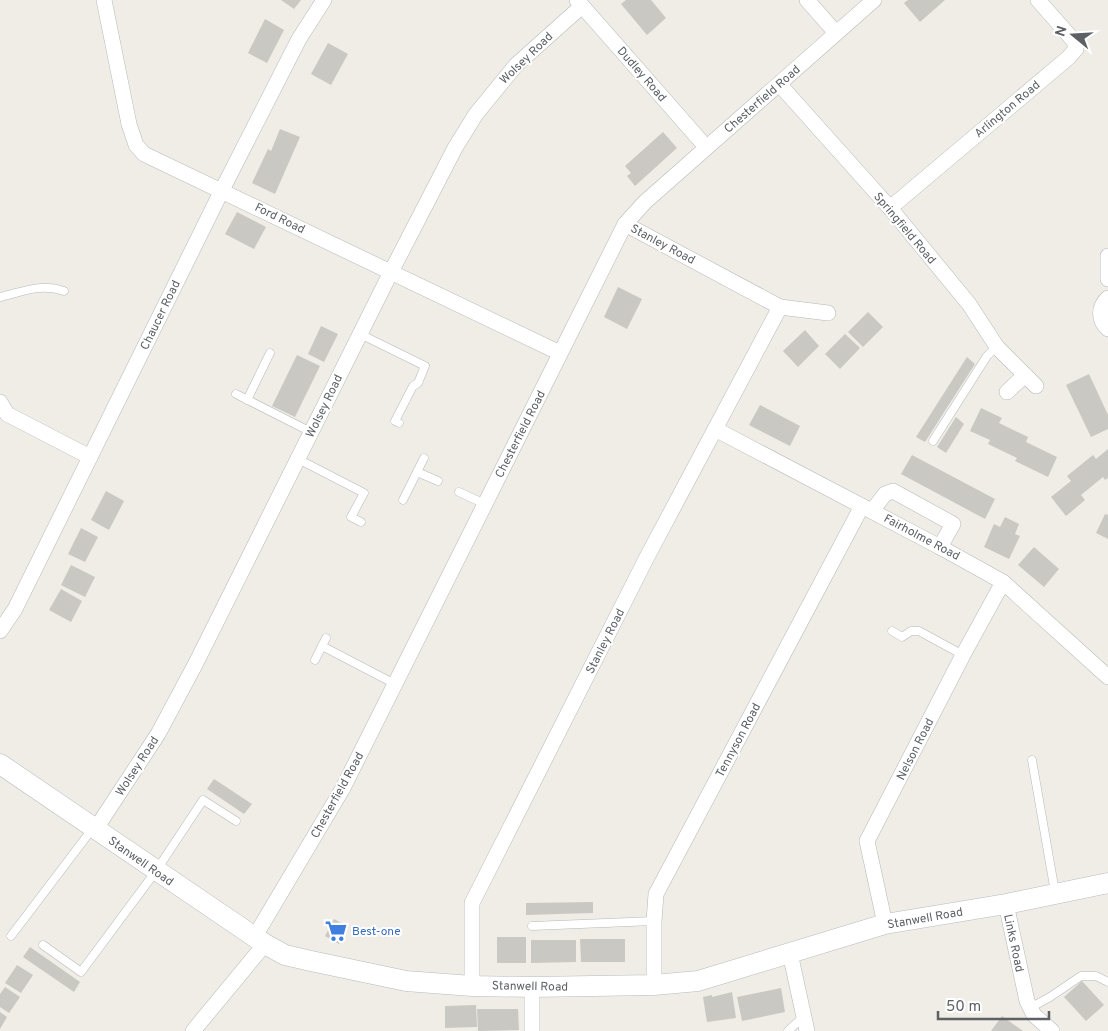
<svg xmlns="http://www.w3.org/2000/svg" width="1108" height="1031" font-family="Overpass,sans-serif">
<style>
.building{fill:#cac8c2}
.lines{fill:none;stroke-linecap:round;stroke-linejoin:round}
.lane-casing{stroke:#b6b8bc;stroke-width:9}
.street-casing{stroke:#b6b8bc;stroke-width:16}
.secondary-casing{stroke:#b7babf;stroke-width:21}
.lane{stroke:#fff;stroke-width:8}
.street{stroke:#fff;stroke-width:15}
.secondary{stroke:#fff;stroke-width:20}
.labels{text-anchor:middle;stroke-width:4;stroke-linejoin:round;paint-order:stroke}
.street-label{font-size:12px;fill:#5d6166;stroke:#fff}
.shop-label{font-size:12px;fill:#366cbe;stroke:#fff;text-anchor:start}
</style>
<rect width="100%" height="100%" fill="#efede5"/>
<g class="building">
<path d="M281 0H301L294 9Z"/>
<path d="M626 0H651L666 18 647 35 621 4Z"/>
<path d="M908 0H945L920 22 904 3Z"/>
<path d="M265 19 284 30 267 63 248 53Z"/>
<path d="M328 43 348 54 331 85 311 74Z"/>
<path d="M280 129 300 137 275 194 252 183 268 149 271 151Z"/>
<path d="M663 132 677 148 635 186 627 176 631 173 625 166Z"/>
<path d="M237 212 266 227 254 249 225 234Z"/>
<path d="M618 287 642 299 627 329 604 317Z"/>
<path d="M868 312 883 327 863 347 848 332Z"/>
<path d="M321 326 338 334 324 362 308 354Z"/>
<path d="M805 330 819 346 798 367 783 351Z"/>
<path d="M845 334 860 348 840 369 825 354Z"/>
<path d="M297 355 320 366 295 417 272 406Z"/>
<path d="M967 357 975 364 925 442 916 437Z"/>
<path d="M1089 374 1108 415V429L1091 437 1066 385Z"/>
<path d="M760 405 800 426 790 446 749 425Z"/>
<path d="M981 408 1002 418 999 423 1028 437 1026 442 1057 457 1048 477 1015 461 1017 458 988 444 990 440 970 431Z"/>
<path d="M956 417 964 424 946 453 937 447Z"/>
<path d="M1108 449V478L1105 480 1103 477 1081 495 1085 500 1066 516 1051 497 1071 481 1067 476 1093 455 1096 459Z"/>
<path d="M912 455 995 499 985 519 901 474Z"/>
<path d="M106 491 124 501 109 530 91 520Z"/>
<path d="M1105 514 1108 515V539L1096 533Z"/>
<path d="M1005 517 1019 524 1015 534 1020 536 1009 559 984 547 994 524 1000 527Z"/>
<path d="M81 528 98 537 85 562 68 554Z"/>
<path d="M1034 547 1059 569 1044 587 1018 565Z"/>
<path d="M71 565 95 577 85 597 61 585Z"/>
<path d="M61 589 82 601 71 622 49 610Z"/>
<path d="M214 779 252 804 244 814 207 789Z"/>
<path d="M593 902V913L526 915V903Z"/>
<path d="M334 919 347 926 339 944 325 936Z"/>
<rect x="497" y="937" width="29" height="26"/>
<path d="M580 939H625V962H581Z"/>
<path d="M531 940H576V962L531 963Z"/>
<path d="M30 947 80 982 74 992 23 957Z"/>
<path d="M17 965 33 975 21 993 5 983Z"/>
<path d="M1082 981 1104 1005 1086 1021 1064 997Z"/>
<path d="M5 987 20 997 9 1013 0 1007V994Z"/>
<path d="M781 988 785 1012 742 1021 737 997Z"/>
<path d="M732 992 736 1018 707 1022 703 997 712 995V997Z"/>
<path d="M476 1005 477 1027 445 1028V1006Z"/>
<path d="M477 1009H518L519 1030 478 1031Z"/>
<path d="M0 1012 7 1017 0 1029Z"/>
<path d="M1002 1016 1023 1031H991Z"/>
</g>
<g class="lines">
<g class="lane-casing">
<g id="lane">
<path d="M0 297C23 292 40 283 64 291"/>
<path d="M360 334 425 366 418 383 413 386 395 421 399 423"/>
<path d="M236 394 311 432"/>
<path d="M247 400 270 353"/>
<path d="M933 441 987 356 997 347"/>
<path d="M298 459 364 493 351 517 361 522"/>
<path d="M417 472 438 481"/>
<path d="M459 492 485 504"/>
<path d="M403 500 424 458"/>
<path d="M892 631 902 637 911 631H919L963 655"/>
<path d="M322 646 395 684"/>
<path d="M315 660 326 638"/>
<path d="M1032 760 1055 892"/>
<path d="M532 926 654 921"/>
<path d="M11 936 93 828"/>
<path d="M43 945 81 972 156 871 203 800 236 821"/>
<path d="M1030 1008 1050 997 1081 976H1096L1108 982"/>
<path d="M788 1031 804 1016"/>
</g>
</g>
<g class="street-casing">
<g id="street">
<path d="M104 0 129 124 136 145 144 154 560 353"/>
<path d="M577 0 706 147"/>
<path d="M807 0 836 33"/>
<path d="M780 85 890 208 969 304 997 347 1036 386"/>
<path d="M890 208 1068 58 1076 49 1074 41 1038 0"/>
<path d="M1108 256V279"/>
<path d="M1108 298C1098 307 1098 320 1108 329"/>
<path d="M780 307 828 313"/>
<path d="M1007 392 1025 375"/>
<path d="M0 402 7 414 90 457"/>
<path d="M715 429 940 547 1003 582 1108 677"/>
<path d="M872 511 885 494 893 491 953 524 940 547"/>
<path d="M0 631 15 609 222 190 299 39 324 0"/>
<path d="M95 830 158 734 196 663 391 272 455 148 476 114 516 65 582 6"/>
<path d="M1006 904 1027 1001 1034 1015 1052 1031"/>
<path d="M885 924 867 841 963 655 1003 582"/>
<path d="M254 938 343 788 625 224 645 202 874 0"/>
<path d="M790 953 807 1031"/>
<path d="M654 985V921L656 894 862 506"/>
<path d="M472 986V903L647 557 780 307 625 224"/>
<path d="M532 987V1031"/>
<path d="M193 1031 265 944"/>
</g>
</g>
<g class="secondary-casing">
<path id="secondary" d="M0 764 265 944 285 955 311 961 406 981 472 986 532 987 654 985 698 981 885 924 1006 904 1108 883"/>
</g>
<use href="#lane" class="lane"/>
<use href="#street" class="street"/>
<use href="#secondary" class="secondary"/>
</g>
<defs>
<g id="supermarket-bare" transform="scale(1.725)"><path d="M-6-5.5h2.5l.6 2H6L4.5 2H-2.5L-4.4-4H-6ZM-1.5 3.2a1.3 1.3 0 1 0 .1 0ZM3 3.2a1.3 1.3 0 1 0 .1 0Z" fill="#3f7fe0" stroke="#fff" stroke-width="2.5" paint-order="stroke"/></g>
</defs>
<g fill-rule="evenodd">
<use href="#supermarket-bare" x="336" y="931"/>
</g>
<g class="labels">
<g class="street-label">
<text transform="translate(526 58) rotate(-44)" y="4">Wolsey Road</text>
<text transform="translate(642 74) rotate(49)" y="4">Dudley Road</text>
<text transform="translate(762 99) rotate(-41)" y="4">Chesterfield Road</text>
<text transform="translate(1007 109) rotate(-40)" y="4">Arlington Road</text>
<text transform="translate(280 218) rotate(26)" y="4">Ford Road</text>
<text transform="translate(905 228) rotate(50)" y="4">Springfield Road</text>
<text transform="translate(663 244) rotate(28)" y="4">Stanley Road</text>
<text transform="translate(160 315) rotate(-64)" y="4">Chaucer Road</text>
<text transform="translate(324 406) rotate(-64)" y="4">Wolsey Road</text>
<text transform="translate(520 434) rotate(-63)" y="4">Chesterfield Road</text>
<text transform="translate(922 537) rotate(28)" y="4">Fairholme Road</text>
<text transform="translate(605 641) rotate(-63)" y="4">Stanley Road</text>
<text transform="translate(738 740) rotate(-62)" y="4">Tennyson Road</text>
<text transform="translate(915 749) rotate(-63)" y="4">Nelson Road</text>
<text transform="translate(137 766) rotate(-57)" y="4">Wolsey Road</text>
<text transform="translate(337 795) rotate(-61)" y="4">Chesterfield Road</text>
<text transform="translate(141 861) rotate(35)" y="4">Stanwell Road</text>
<text transform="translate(925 918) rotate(-10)" y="4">Stanwell Road</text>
<text transform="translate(1014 943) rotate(78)" y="4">Links Road</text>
<text transform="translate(530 986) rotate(1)" y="4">Stanwell Road</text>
</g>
<g class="shop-label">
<text x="352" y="935">Best-one</text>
</g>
</g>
<g transform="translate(1073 35) rotate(288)" stroke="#ffffff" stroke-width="4" paint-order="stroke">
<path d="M0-4L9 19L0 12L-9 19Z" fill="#5d6166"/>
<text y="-8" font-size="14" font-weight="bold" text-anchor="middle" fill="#5d6166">N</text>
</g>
<path d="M938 1011v8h111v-8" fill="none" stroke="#5d6166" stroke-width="2.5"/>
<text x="946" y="1011" font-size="15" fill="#5d6166" stroke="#ffffff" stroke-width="4" paint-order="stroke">50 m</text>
</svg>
